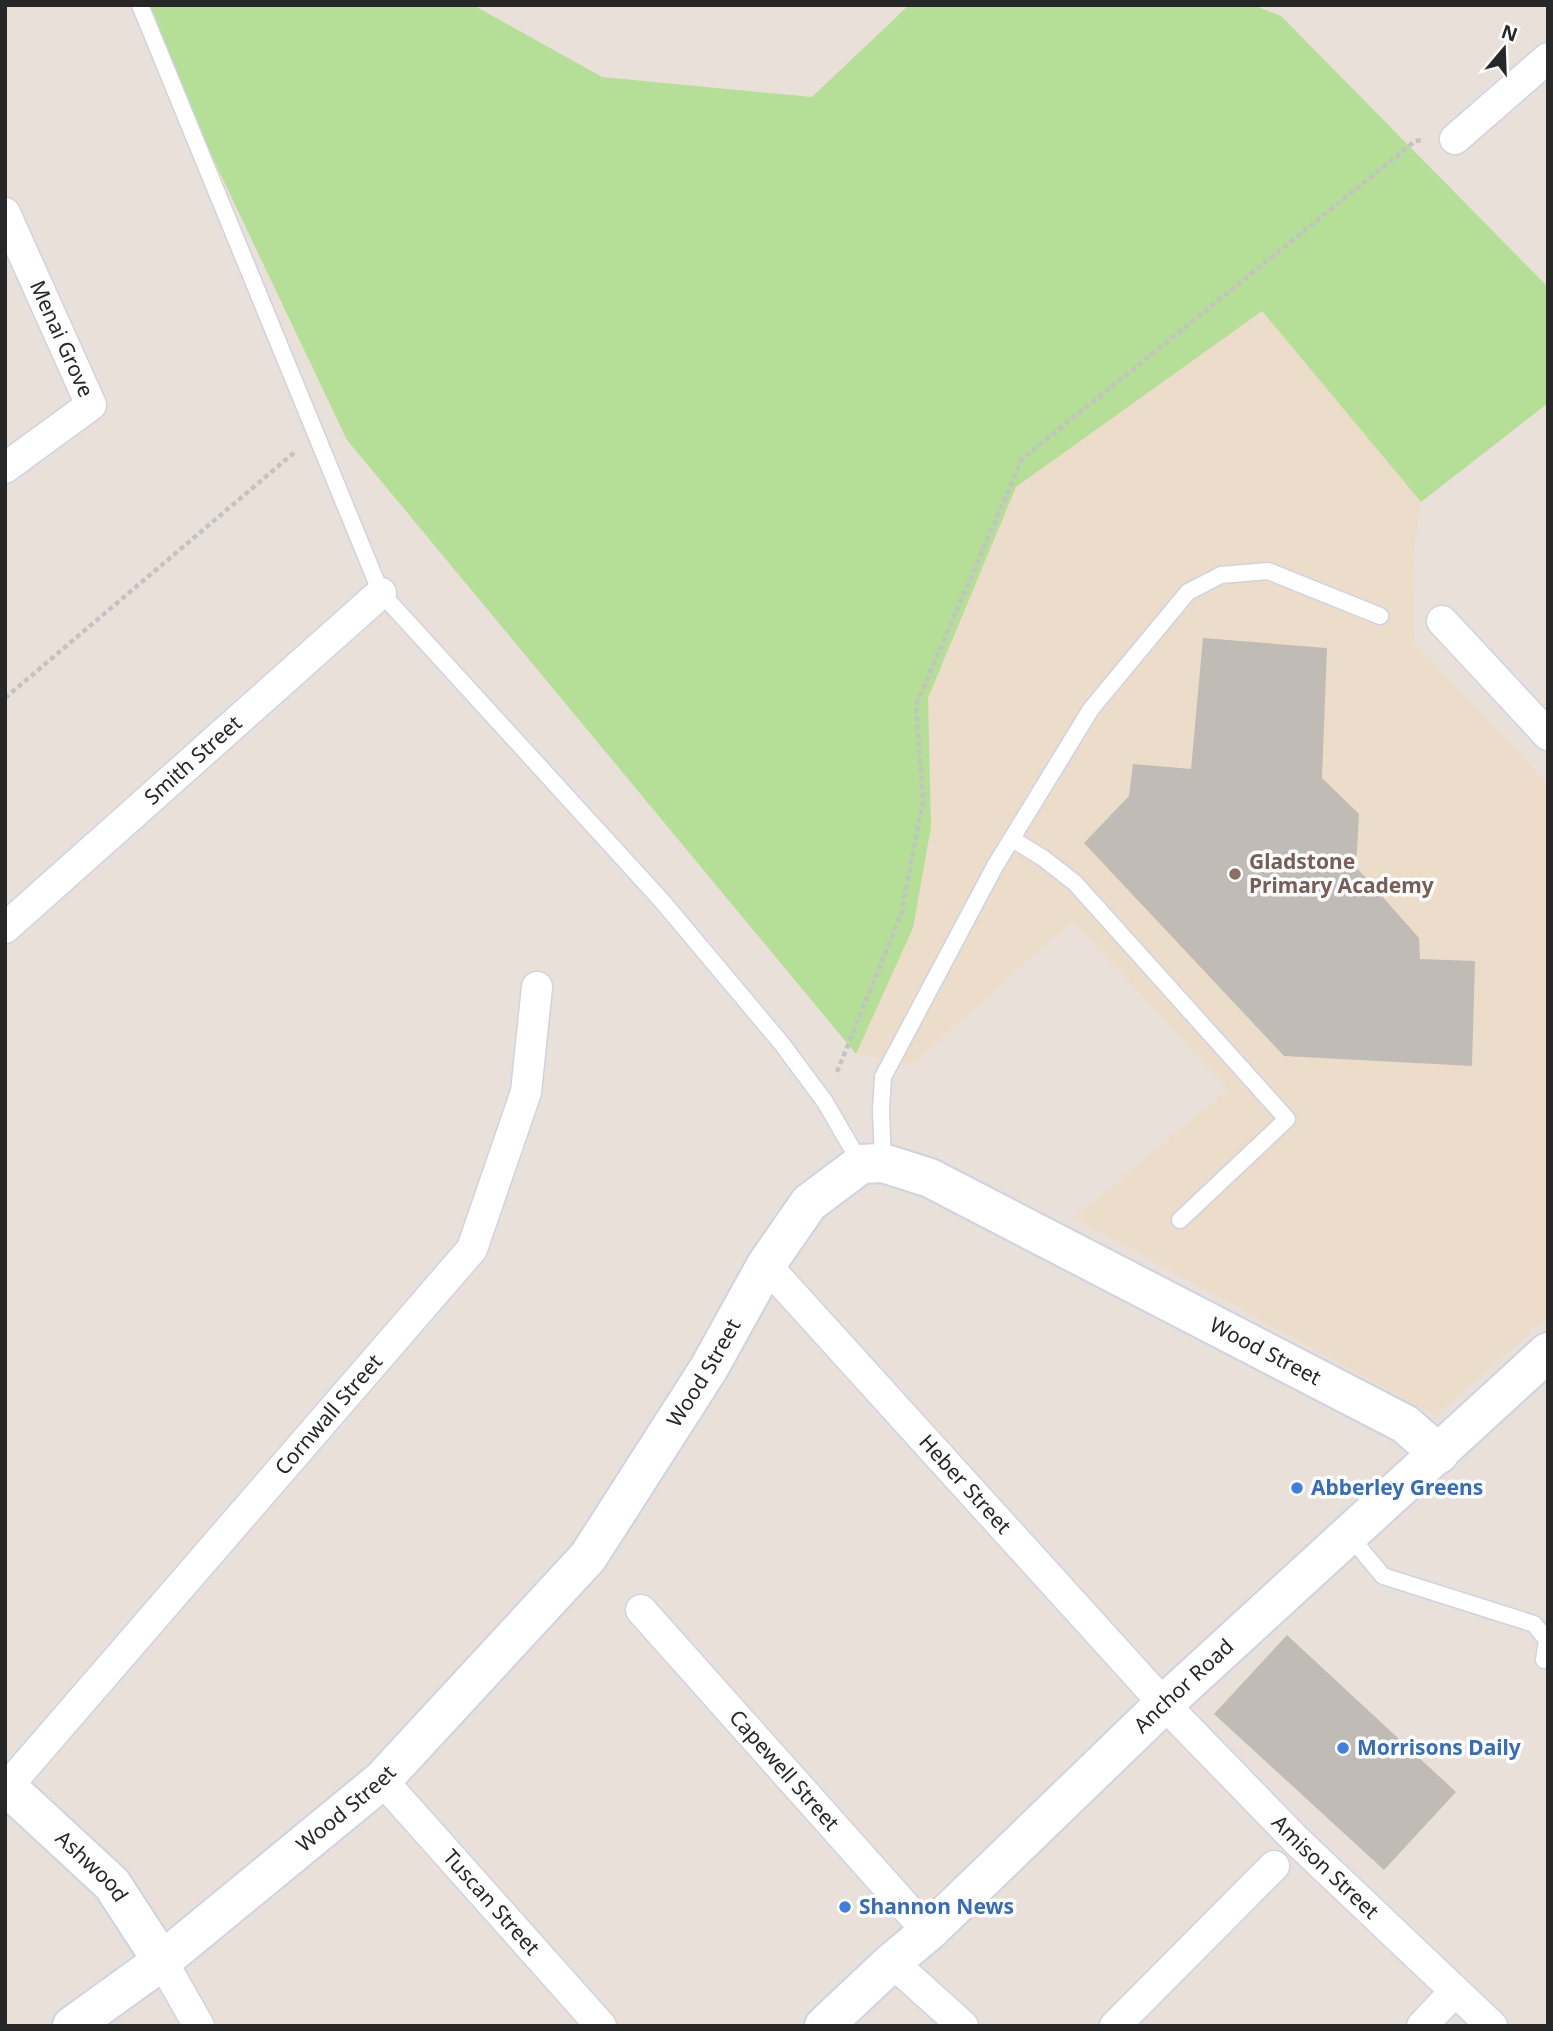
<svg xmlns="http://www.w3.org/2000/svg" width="1553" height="2031" font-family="'Noto Sans',sans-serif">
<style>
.education{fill:#ebddc9}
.green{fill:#b5de97}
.building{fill:#c1bbb6}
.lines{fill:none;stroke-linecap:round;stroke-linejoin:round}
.lane-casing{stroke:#cfd3e0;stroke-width:19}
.street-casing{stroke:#cfd3e0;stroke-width:33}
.secondary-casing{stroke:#cfd3e0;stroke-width:42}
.path{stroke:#c3c3c3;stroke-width:4.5;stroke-dasharray:5 3.5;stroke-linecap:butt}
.lane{stroke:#fff;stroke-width:16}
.street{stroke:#fff;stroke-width:30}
.secondary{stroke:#fff;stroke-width:38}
.education-dot{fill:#8d6e63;stroke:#fff;stroke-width:2.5}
.shop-dot{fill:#3f7fe0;stroke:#fff;stroke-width:2.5}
.labels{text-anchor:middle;stroke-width:7;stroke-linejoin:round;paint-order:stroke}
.street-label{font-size:21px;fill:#272727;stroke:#fff}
.education-label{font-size:21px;font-weight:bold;fill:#785e54;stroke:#fff;text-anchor:start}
.shop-label{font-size:21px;font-weight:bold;fill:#366cbe;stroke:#fff;text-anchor:start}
</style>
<rect width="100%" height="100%" fill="#e9e1d9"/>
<path class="education" d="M1262 311 1421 502 1413 556 1414 643 1548 783V1317L1436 1416 1074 1218 1228 1089 1073 921 912 1065 856 1054 913 928 931 827 928 698 1016 487Z"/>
<path class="green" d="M140 5H473L602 77 812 97 909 5H1253L1281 16 1548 287V403L1421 502 1262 311 1016 487 928 698 931 827 913 928 856 1054 347 440Z"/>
<g class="building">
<path d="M1203 638 1327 648 1322 778 1359 814 1356 867 1419 938 1420 959 1475 961 1472 1066 1284 1056 1084 843 1129 796 1133 764 1191 769Z"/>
<path d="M1287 1635 1456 1792 1384 1870 1214 1714Z"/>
</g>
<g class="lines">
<g class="lane-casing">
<g id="lane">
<path d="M140 5 381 593 662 901 782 1044 825 1102 861 1164"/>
<path d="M1012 839 1043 858 1075 883 1287 1119 1180 1220"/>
<path d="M883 1163 881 1110 883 1077 995 866 1091 709 1188 592 1221 575 1268 571 1380 616"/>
<path d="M1348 1534 1383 1576 1534 1624 1547 1640 1544 1660"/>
</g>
</g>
<g class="street-casing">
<g id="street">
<path d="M1455 139 1548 58"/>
<path id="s1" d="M5 213 91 405 5 468"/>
<path d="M1442 621 1548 735"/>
<path id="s2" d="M5 928 381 593"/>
<path id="s3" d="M766 1265 1164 1704 1297 1841 1492 2026"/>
<path id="s4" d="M641 1610 928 1932"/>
<path id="s5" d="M382 1780 601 2026"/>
<path id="s6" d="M7 1787 472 1249 526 1092 537 987"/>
<path d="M162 1961 199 2026"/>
<path d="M892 1962 963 2026"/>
<path d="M1115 2026 1274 1866"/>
<path d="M1422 2026 1455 1991"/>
</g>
</g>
<g class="secondary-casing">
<g id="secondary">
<path id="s7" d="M5 1785 112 1884 162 1961"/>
<path id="s8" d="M72 2026 162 1961 382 1780 588 1557 709 1368 766 1265 809 1203 861 1164 883 1163 930 1178 1405 1424 1439 1454"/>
<path id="s9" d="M824 2026 892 1962 928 1932 1164 1704 1548 1352"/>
</g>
</g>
<g class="path">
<path d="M5 698 295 452"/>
<path d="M837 1072 901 914 923 801 916 705 1022 459 1415 141 1423 140"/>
</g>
<use href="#lane" class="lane"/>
<use href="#street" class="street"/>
<use href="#secondary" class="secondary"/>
</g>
<circle class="education-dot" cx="1235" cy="874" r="7"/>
<g class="shop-dot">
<circle cx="1297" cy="1488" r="7"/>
<circle cx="1343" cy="1748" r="7"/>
<circle cx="845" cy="1907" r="7"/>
</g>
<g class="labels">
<g class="street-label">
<text dy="7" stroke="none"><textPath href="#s1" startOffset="138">Menai Grove</textPath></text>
<text dy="7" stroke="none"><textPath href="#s2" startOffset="252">Smith Street</textPath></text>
<text dy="7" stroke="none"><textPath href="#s8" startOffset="1631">Wood Street</textPath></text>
<text dy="7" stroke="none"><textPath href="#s8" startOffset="917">Wood Street</textPath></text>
<text dy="7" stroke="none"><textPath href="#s6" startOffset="492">Cornwall Street</textPath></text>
<text dy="7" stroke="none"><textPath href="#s3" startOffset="296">Heber Street</textPath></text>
<text dy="7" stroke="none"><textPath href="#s9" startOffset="495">Anchor Road</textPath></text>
<text dy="7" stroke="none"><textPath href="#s4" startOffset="215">Capewell Street</textPath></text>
<text dy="7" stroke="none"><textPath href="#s8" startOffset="350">Wood Street</textPath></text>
<text dy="7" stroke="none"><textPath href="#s3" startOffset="822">Amison Street</textPath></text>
<text dy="7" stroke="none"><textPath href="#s7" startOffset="119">Ashwood</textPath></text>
<text dy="7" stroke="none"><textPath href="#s5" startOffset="164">Tuscan Street</textPath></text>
</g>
<g class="education-label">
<text x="1249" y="869">Gladstone<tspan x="1249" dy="24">Primary Academy</tspan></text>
</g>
<g class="shop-label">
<text x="1311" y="1495">Abberley Greens</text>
<text x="1357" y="1755">Morrisons Daily</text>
<text x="859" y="1914">Shannon News</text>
</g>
</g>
<rect width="1553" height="2031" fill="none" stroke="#272727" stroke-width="14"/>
<g transform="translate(1504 49) rotate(19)" stroke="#ffffff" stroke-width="5" paint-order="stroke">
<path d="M0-5L12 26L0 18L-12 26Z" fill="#272727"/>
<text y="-10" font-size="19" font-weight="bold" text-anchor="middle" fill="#272727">N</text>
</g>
</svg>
